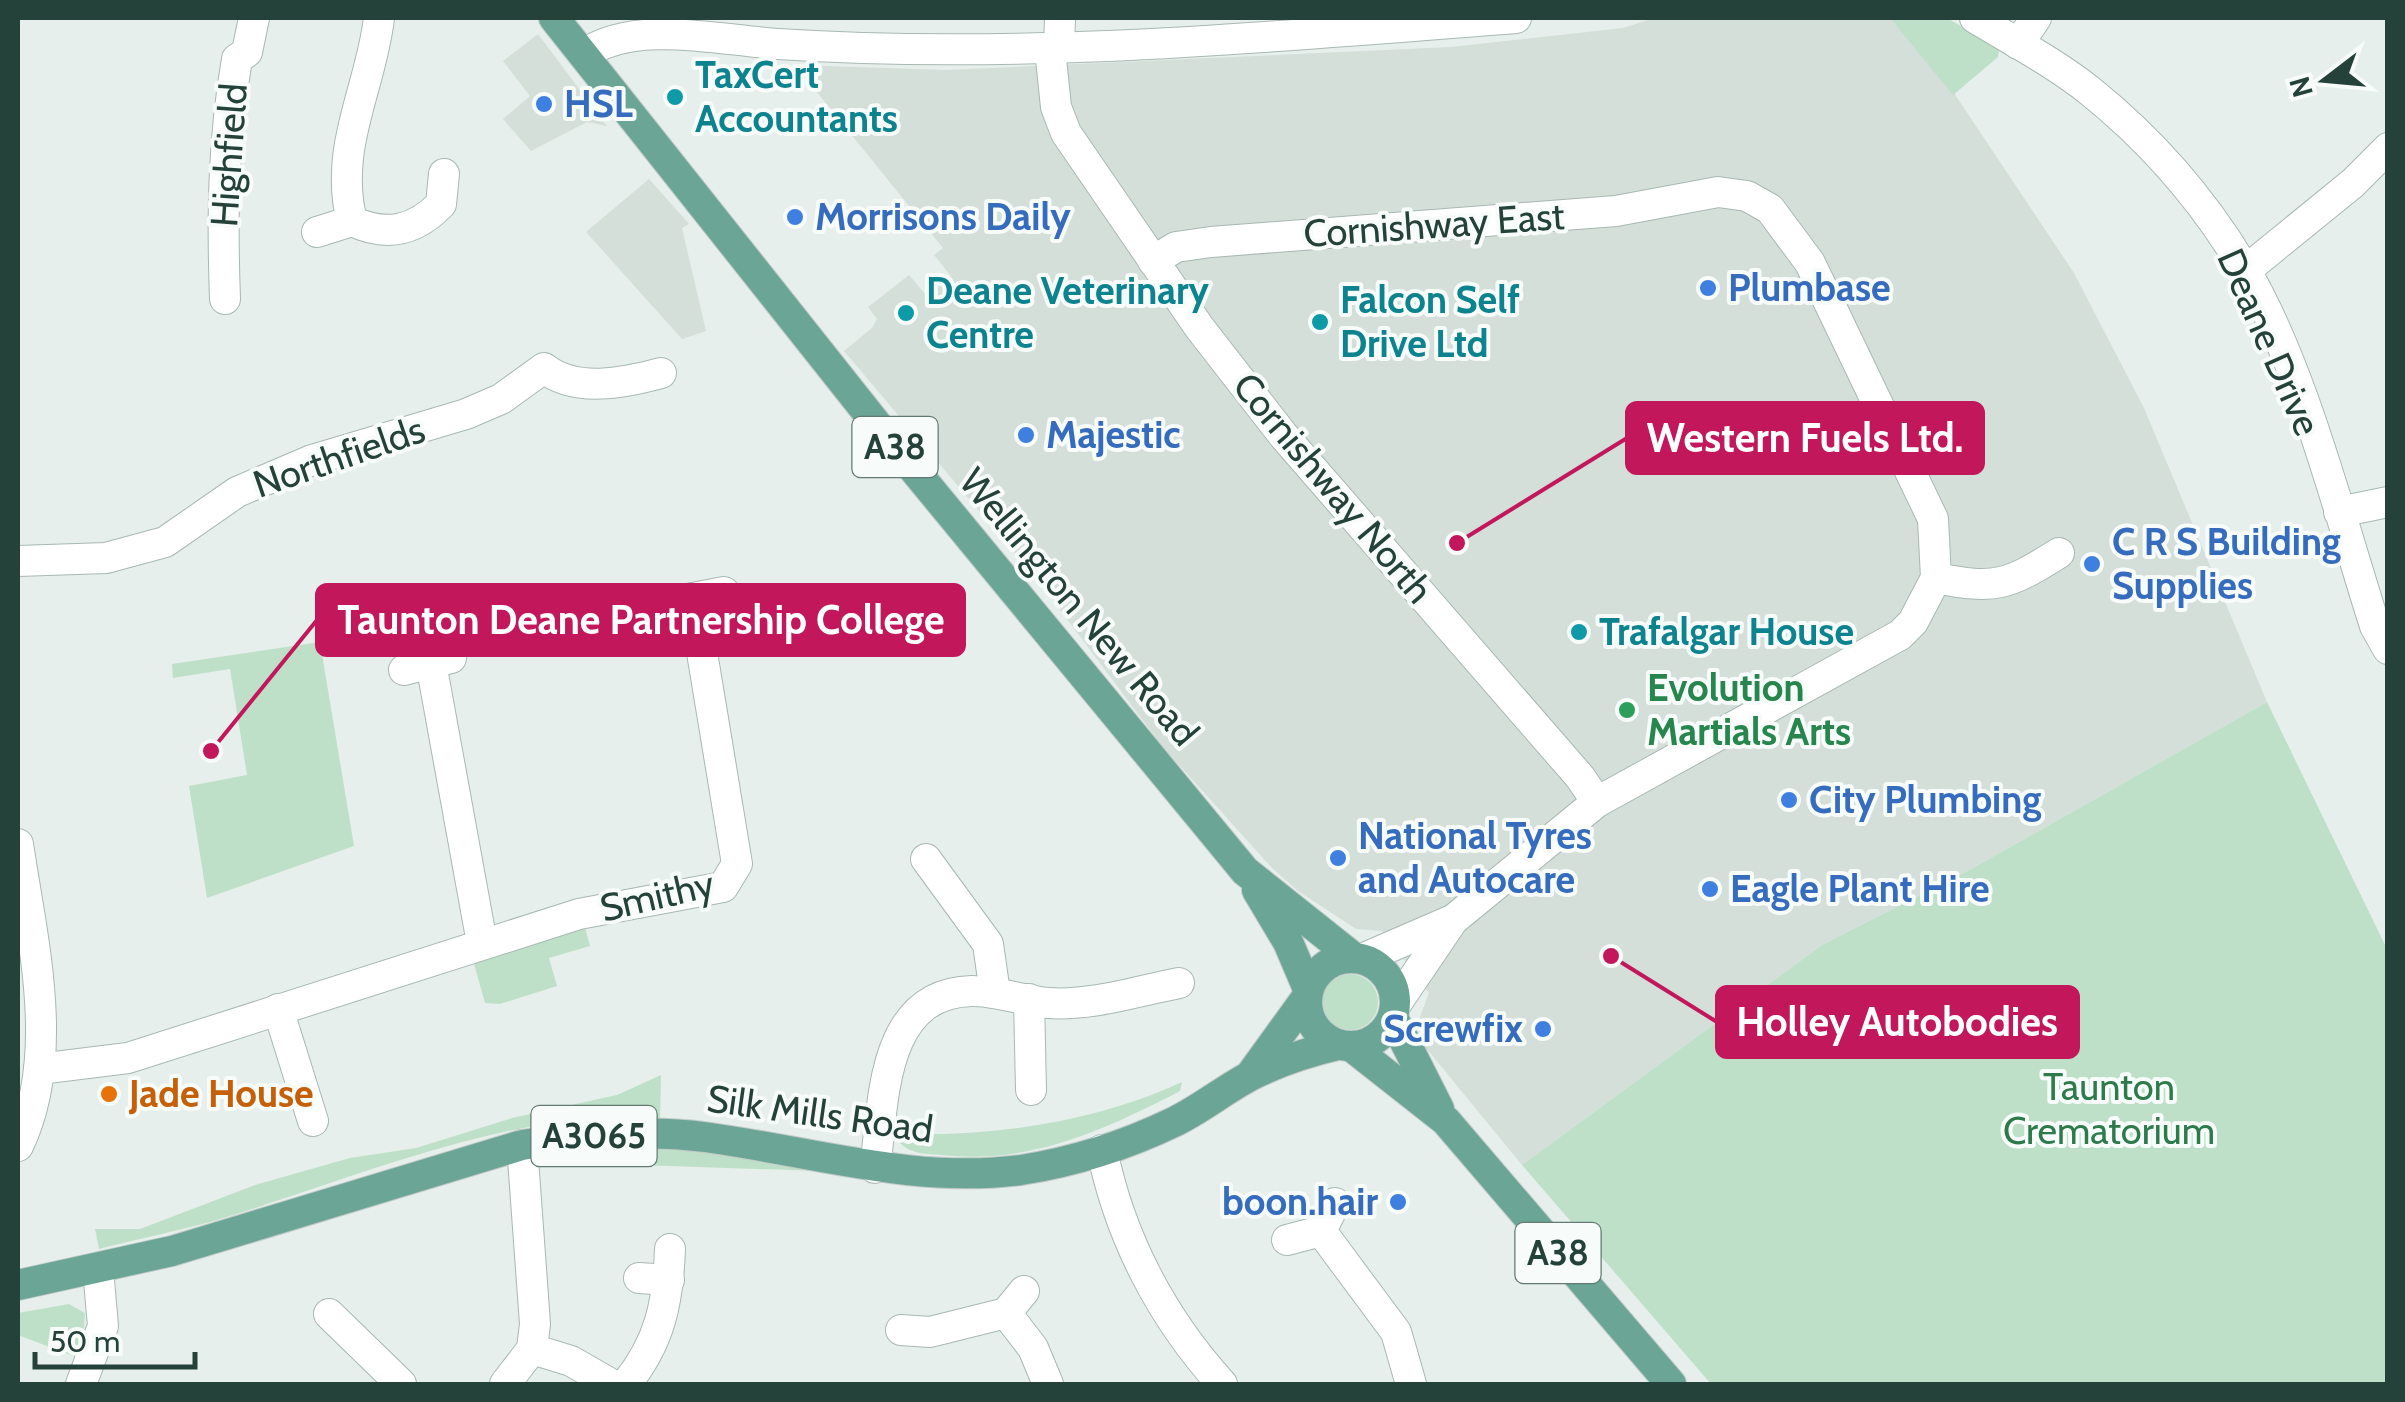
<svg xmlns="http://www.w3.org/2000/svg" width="2405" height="1402" font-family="Cabin,sans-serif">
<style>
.built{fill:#d4dfda}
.green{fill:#bfe0c8}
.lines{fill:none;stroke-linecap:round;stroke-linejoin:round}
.minor-casing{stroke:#a8b8b2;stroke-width:32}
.major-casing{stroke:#c2cac8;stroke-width:32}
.minor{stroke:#fff;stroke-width:30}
.major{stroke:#6aa596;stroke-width:30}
.culture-dot{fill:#0f9aa8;stroke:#f7fbf9;stroke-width:4}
.shop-dot{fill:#3f7fe0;stroke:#f7fbf9;stroke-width:4}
.leisure-dot{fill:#2e9e5b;stroke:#f7fbf9;stroke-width:4}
.food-dot{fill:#e8710a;stroke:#f7fbf9;stroke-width:4}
.labels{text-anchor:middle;stroke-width:8;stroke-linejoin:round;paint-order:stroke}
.shield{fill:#f7fbf9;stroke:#637a73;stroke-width:2.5}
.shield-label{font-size:35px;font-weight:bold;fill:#24423a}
.culture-label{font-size:38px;font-weight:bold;fill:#0d838f;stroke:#f7fbf9;text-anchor:start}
.shop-label{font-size:38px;font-weight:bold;fill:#366cbe;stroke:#f7fbf9;text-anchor:start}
.street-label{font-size:38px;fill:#24423a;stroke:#f7fbf9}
.leisure-label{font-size:38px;font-weight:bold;fill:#27864d;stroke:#f7fbf9;text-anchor:start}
.park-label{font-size:38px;fill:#2d7a4b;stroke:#f7fbf9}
.food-label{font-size:38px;font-weight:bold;fill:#c56008;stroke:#f7fbf9;text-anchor:start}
.leader{fill:none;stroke:#c2185b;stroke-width:4}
.callout-dot{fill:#c2185b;stroke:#f7fbf9;stroke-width:4}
.callout{fill:#c2185b;stroke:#c2185b;stroke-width:4}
.callout-label{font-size:40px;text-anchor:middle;font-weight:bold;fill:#fff}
</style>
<rect width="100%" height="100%" fill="#e6efeb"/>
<g class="built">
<path d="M1654 18H1890L1948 84 2074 273 2144 408 2267 702 1973 868 1822 945 1522 1165 1426 1048 1420 1017 1429 993 1382 931 1356 929 1298 891 1272 868 1162 746 1040 583 844 351 872 328 877 319 868 307 909 275 926 295 951 276 934 255 943 248 795 65 945 70 1451 47 1623 28Z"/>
<path d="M538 34 607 126 587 122 531 151 503 119 530 96 503 61Z"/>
<path d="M649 179 689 224 682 228 706 331 682 339 586 232Z"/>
</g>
<g class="green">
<path d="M1890 18H1947L1999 49 1998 57 1953 95Z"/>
<path d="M320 642 354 846 207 898 189 786 247 775 230 669 173 678 172 664Z"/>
<path d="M2267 702 2387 949V1384H1711L1522 1165 1822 945 1973 868Z"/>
<path d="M583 920 590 946 549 958 557 986 500 1004 485 1003 471 953Z"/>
<circle cx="1350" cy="1002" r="28"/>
<path d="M661 1075 660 1120C529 1102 345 1182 217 1220 178 1231 138 1239 99 1249L95 1229H140L255 1185 350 1158 416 1148 512 1118 617 1095Z"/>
<path d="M1182 1082 1180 1091C1105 1130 1029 1165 942 1155 926 1154 910 1154 899 1142V1134C993 1137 1096 1122 1182 1082Z"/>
<path d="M574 1148H694L820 1171 547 1162Z"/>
<path d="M69 1304 85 1313 81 1359 18 1335V1313Z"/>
</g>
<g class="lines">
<g class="minor-casing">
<g id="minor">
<path d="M379 18C371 88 333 148 352 221 386 237 415 231 441 204L444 174"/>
<path d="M1975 18C2013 41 2055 63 2090 91 2151 140 2204 201 2244 268 2302 365 2340 517 2375 626L2388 649"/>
<path d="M2018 44 2036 18"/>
<path d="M1059 48 1060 18"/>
<path d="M1050 49 1056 107 1066 133 1199 327 1283 435 1580 777 1597 802"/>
<path d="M584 54C637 19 717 40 778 44 1023 60 1271 37 1516 18"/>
<path d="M317 232 352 221"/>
<path d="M1153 261 1176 247 1211 242 1616 211 1718 192 1747 196 1770 209 1810 263 1933 519 1936 578 1913 622 1900 635 1597 802 1453 920 1396 1004"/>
<path d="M2246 270 2353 183 2388 148"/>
<path d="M225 299C222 217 223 140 237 59L247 52 254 18"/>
<path d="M2339 512 2388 502"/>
<path d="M18 561 106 558 165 542 237 492 312 460 466 414 501 399 544 368C575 393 624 383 661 373"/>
<path d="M1936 578C1996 590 2008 585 2059 553"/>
<path d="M693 598 724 592"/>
<path d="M431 663 482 943"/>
<path d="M404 670 451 658"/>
<path d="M18 844C32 939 62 1055 18 1146"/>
<path d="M926 859 988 944 995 993"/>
<path d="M1362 959 1450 921"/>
<path d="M1029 999 1031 1090"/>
<path d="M278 1009 313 1121"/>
<path d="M39 1069 128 1058 579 914 723 887 737 864 693 598 658 604"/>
<path d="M1102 1150C1120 1238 1162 1318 1222 1384"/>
<path d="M875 1168C884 1103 880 993 972 991 998 991 1023 1001 1049 1003 1091 1006 1138 991 1179 983"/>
<path d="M1321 1231 1396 1332 1411 1384"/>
<path d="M1287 1240 1321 1231 1335 1203"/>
<path d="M639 1278 669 1280"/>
<path d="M1024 1291 1006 1313 1033 1348 1048 1384"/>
<path d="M329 1314 401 1384"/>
<path d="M901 1330 930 1332 1006 1313"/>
<path d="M532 1349 571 1361 611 1384"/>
<path d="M81 1384 103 1326 98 1269"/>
<path d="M505 1384 532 1349 535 1324 522 1145"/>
<path d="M626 1384C660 1342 668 1303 670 1249"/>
</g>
</g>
<g class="major-casing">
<g id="major">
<path d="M554 18 878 426 1245 871 1353 957"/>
<path d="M1257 890 1288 942 1308 989"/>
<circle cx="1351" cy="1002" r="44"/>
<path d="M1393 1018 1439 1109"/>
<path d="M1352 1047 1446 1121 1671 1384"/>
<path d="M1252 1073 1307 997"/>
<path d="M18 1285 172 1251 522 1145C582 1136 643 1129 704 1137 810 1151 913 1184 1021 1170 1073 1162 1126 1145 1174 1122 1201 1109 1225 1089 1252 1075 1280 1061 1308 1052 1338 1045"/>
</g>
</g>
<use href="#minor" class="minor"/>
<use href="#major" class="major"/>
</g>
<g class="culture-dot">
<circle cx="675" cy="97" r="10"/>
<circle cx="906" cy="313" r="10"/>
<circle cx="1320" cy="322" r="10"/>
<circle cx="1579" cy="632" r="10"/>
</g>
<g class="shop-dot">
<circle cx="544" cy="104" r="10"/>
<circle cx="795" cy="217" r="10"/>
<circle cx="1708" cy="288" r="10"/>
<circle cx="1026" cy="435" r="10"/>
<circle cx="2092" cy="564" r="10"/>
<circle cx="1789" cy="800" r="10"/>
<circle cx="1338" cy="858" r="10"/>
<circle cx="1710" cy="889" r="10"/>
<circle cx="1543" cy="1029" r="10"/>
<circle cx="1398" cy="1202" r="10"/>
</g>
<circle class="leisure-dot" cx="1627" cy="710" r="10"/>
<circle class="food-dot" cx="109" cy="1094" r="10"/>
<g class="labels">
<g class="shield">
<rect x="852.5" y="417" width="85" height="60" rx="8"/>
<rect x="531.5" y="1106" width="125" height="60" rx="8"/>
<rect x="1515.5" y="1223" width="85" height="60" rx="8"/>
</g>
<g class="shield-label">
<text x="895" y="459">A38</text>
<text x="594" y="1148">A3065</text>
<text x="1558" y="1265">A38</text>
</g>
<g class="culture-label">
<text x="695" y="88">TaxCert<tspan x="695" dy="44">Accountants</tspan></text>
<text x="926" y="304">Deane Veterinary<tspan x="926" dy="44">Centre</tspan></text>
<text x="1340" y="313">Falcon Self<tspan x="1340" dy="44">Drive Ltd</tspan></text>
<text x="1599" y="645">Trafalgar House</text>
</g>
<g class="shop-label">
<text x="564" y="117">HSL</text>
<text x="815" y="230">Morrisons Daily</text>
<text x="1728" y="301">Plumbase</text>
<text x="1046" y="448">Majestic</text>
<text x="2112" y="555">C R S Building<tspan x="2112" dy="44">Supplies</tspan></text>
<text x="1809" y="813">City Plumbing</text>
<text x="1358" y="849">National Tyres<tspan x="1358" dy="44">and Autocare</tspan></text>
<text x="1730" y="902">Eagle Plant Hire</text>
<text x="1523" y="1042" text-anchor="end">Screwfix</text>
<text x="1378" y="1215" text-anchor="end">boon.hair</text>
</g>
<g class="street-label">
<text transform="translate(229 155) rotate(-86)" y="13">Highfield</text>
<text transform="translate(1434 225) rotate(-4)" y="13">Cornishway East</text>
<text transform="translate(2269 342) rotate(66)" y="13">Deane Drive</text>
<text transform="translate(339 457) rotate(-19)" y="13">Northfields</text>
<text transform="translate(1333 488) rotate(50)" y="13">Cornishway North</text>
<text transform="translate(1079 607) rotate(50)" y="13">Wellington New Road</text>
<text transform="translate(657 896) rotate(-13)" y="13">Smithy</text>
<text transform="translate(820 1114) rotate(8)" y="13">Silk Mills Road</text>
</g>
<g class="leisure-label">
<text x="1647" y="701">Evolution<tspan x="1647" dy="44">Martials Arts</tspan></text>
</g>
<g class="park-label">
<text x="2109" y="1100">Taunton<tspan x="2109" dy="44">Crematorium</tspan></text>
</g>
<g class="food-label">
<text x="129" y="1107">Jade House</text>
</g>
</g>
<path class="leader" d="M1457 543L1627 438M211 751L317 620M1611 956L1717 1022"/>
<g class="callout-dot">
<circle cx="1457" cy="543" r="10"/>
<circle cx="211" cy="751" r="10"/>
<circle cx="1611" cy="956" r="10"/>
</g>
<g class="callout">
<rect x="1627" y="403" width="356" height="70" rx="10"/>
<rect x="317" y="585" width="647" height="70" rx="10"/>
<rect x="1717" y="987" width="361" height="70" rx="10"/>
</g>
<g class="callout-label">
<text x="1805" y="452">Western Fuels Ltd.</text>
<text x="641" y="634">Taunton Deane Partnership College</text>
<text x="1897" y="1036">Holley Autobodies</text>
</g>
<rect width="2405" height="1402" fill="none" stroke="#24423a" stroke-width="40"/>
<g transform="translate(2325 80) rotate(254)" stroke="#f7fbf9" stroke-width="8" paint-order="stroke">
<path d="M0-8L18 38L0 25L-18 38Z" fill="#24423a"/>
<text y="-15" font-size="28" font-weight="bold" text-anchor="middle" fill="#24423a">N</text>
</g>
<path d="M35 1352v15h160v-15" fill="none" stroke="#24423a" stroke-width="5"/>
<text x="50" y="1352" font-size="30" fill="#24423a" stroke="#f7fbf9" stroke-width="8" paint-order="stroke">50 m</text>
</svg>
